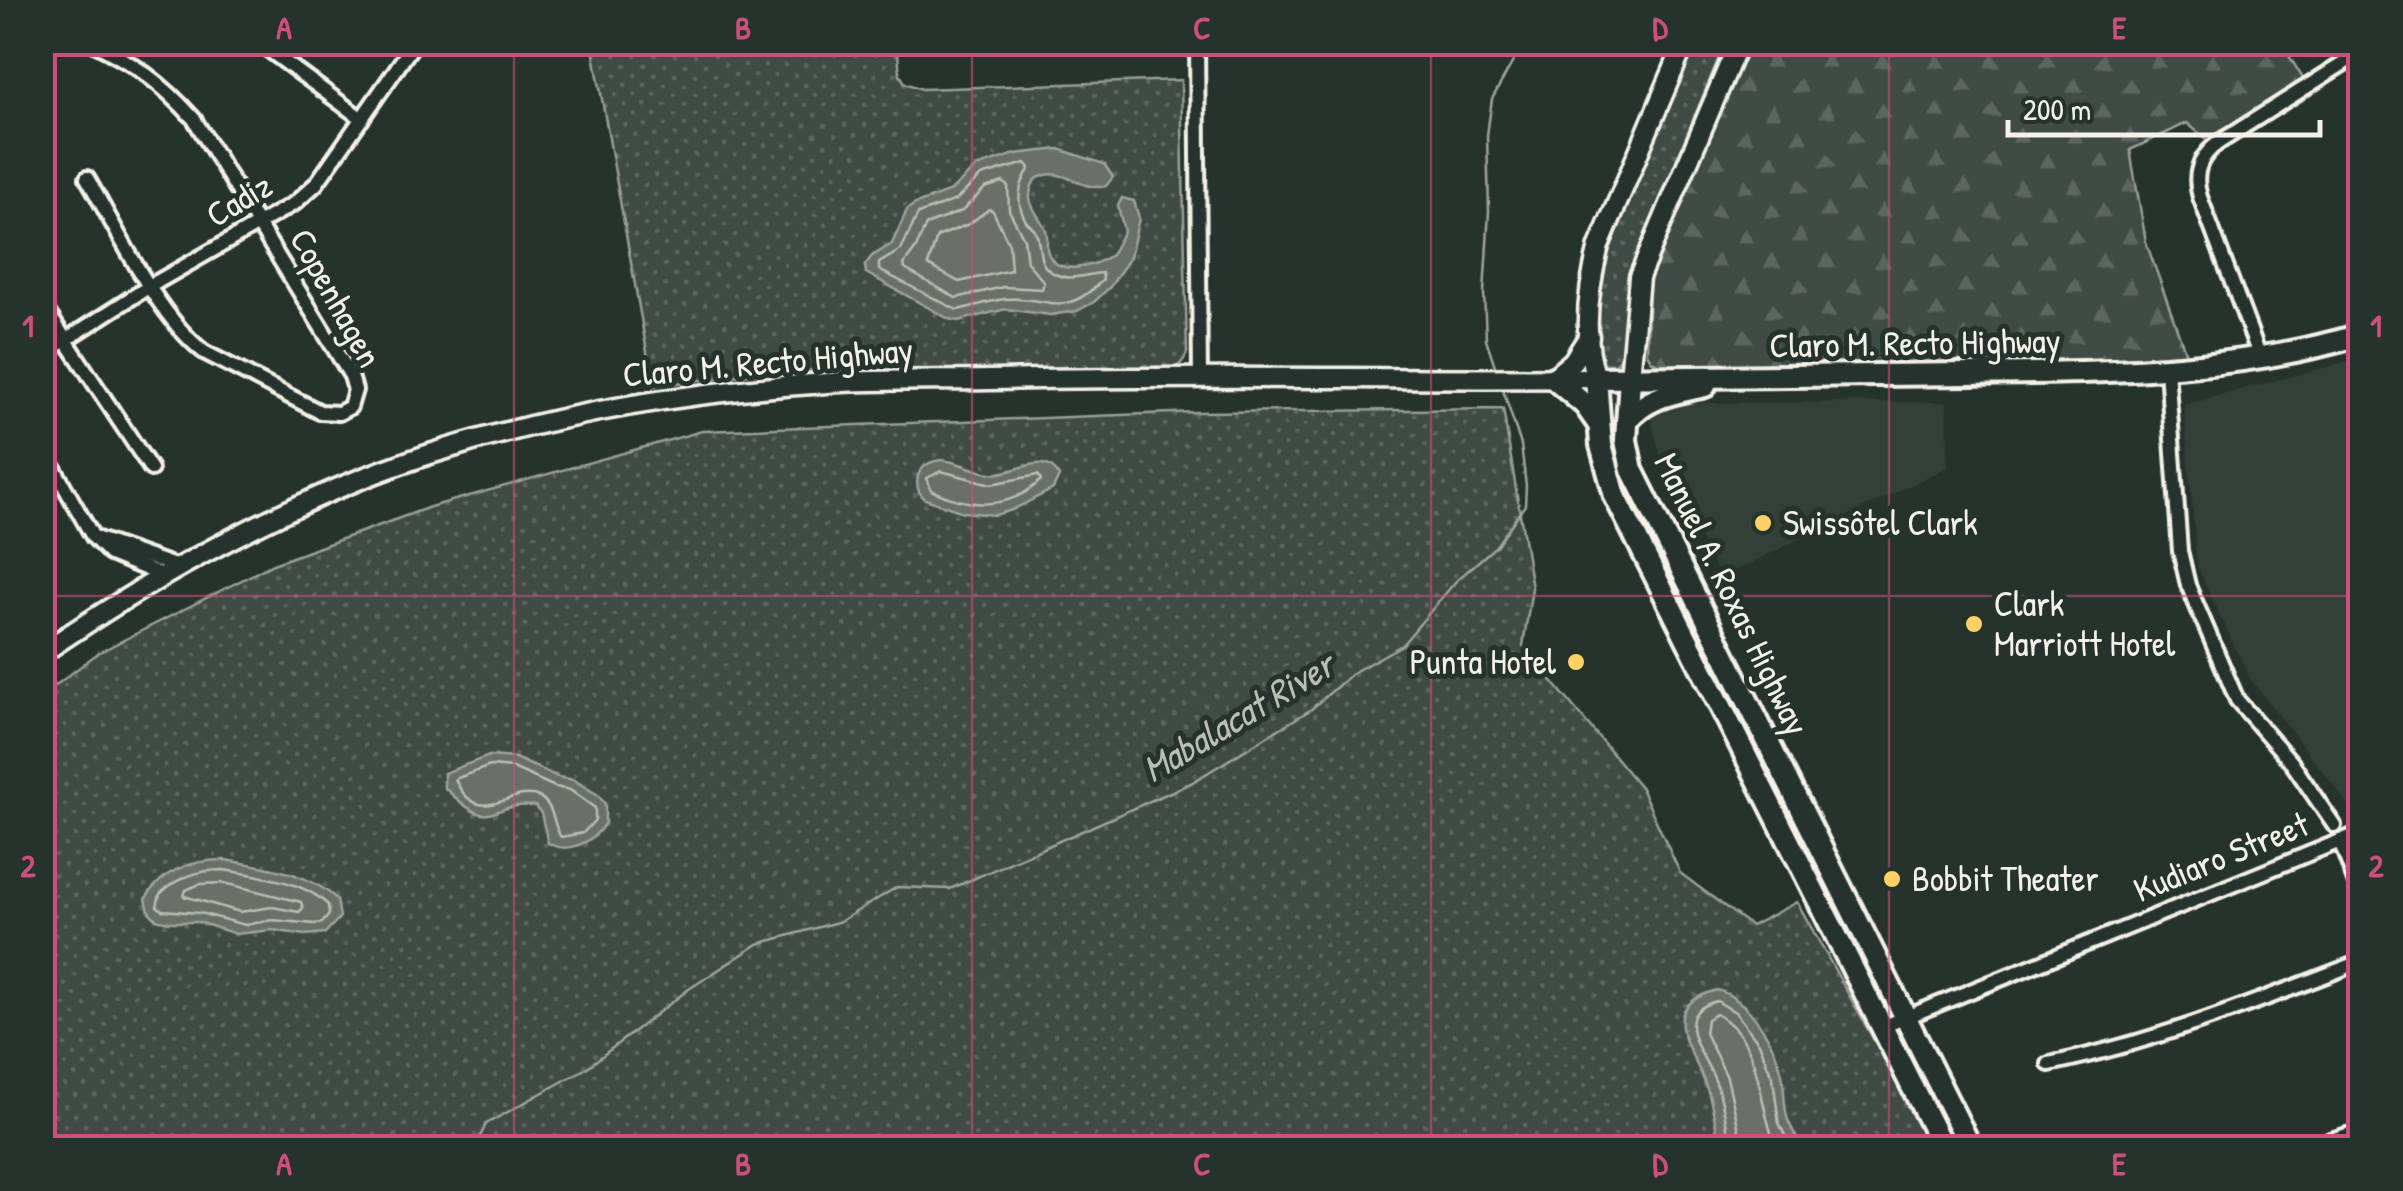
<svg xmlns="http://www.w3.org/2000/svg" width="2403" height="1191" font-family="'Patrick Hand',sans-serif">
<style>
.built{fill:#333f39}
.grass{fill:url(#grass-dots);stroke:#9a9e96;stroke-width:2.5}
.forest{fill:url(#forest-firs);stroke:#9a9e96;stroke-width:2.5}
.water{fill:#676f68;stroke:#9fa39b;stroke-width:2.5}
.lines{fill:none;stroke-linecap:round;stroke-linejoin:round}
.shore{stroke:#bcbdb5;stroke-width:2.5}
.stream{stroke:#9fa39b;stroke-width:2.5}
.minor-casing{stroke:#f4f1e8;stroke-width:20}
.secondary-casing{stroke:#f4f1e8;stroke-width:25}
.primary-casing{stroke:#f4f1e8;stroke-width:28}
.minor{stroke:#26332d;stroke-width:12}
.secondary{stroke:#26332d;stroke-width:18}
.primary{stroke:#26332d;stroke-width:20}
.grid{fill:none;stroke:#ce4e7e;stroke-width:2.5;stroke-opacity:0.55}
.poi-dot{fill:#ffd166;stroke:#26332d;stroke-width:4}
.labels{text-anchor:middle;stroke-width:10;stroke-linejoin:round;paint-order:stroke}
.street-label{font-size:35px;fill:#f4f1e8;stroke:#26332d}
.poi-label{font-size:35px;fill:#f4f1e8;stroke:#26332d;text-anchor:start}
.water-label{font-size:38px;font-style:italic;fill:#bcbdb5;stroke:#26332d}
.neatline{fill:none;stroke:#ce4e7e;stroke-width:4}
.grid-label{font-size:32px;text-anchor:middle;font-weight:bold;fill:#ce4e7e}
</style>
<defs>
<pattern id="grass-dots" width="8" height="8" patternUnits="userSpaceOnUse" patternTransform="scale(2.5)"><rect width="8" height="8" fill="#414b45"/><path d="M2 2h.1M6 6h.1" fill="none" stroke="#5d6560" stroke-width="1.8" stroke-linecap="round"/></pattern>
<pattern id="forest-firs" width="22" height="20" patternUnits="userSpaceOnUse" patternTransform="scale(2.5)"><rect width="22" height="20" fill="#414b45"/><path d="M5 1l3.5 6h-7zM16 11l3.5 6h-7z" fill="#5d6560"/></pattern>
</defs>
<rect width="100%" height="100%" fill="#26332d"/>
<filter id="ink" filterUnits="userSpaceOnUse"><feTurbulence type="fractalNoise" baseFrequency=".01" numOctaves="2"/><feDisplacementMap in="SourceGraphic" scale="20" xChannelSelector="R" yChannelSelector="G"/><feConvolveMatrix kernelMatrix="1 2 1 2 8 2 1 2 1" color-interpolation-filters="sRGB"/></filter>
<g filter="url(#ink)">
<g class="built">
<path d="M2360 358V810L2355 813 2249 677 2197 566 2184 405Z"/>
<path d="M1947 402 1948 467 1720 578 1661 459 1652 423 1657 408 1674 403Z"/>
</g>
<g class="grass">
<path d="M592 43H897L900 75 905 83 922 89 1181 80 1187 353C1182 366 1175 369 1161 373L828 370 765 372 653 386Z"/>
<path d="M1691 43H1725L1629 274 1622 358 1615 364H1603L1598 358 1595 306 1597 271Z"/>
<path d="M1503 409 1532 588 1523 646 1641 788 1680 873 1751 926 1797 902 1934 1148H43V695L98 653 273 564 430 507 702 431 1198 412Z"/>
</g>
<path class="forest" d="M1747 43H2281L2304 80 2207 140 2187 123 2130 150 2146 242 2186 354 2105 359 1661 366 1651 360 1647 353 1649 275Z"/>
<g class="water">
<path d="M1059 149 1104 164 1113 177 1106 186C1080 193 1062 162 1035 180 1022 202 1037 211 1046 230 1049 238 1045 245 1048 253 1058 278 1095 266 1111 255L1124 231 1118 206 1122 198 1134 201 1139 218 1130 257 1110 287 1094 302 1077 311 1050 315 1006 309 958 321 949 319 866 273 865 265 872 256 892 244 907 210 913 205 951 191 976 167 1015 154Z"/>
<path d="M941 460C959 461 973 471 990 473 1012 477 1044 448 1059 476L1053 489 1012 510 995 515 963 512 925 499 919 492C913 474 923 462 941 460Z"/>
<path d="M489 756 515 758 558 777 574 780 598 795 605 804V823C593 842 569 855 548 843L541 813 535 806C484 801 496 838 444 787V773Z"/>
<path d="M225 860C262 866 310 872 337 900L340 917 325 933 305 935 272 930 236 934 198 922H169L156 919 149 912 146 898C163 869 194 860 225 860Z"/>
<path d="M1717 990C1749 999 1775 1042 1782 1074 1785 1089 1783 1105 1788 1120 1792 1130 1797 1139 1802 1148H1721C1715 1128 1714 1106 1706 1086 1694 1050 1652 1007 1717 990Z"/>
</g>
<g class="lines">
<g class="shore">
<path d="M1026 163 1030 168C1019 184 1015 203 1026 221 1029 225 1034 228 1036 233 1043 250 1035 264 1055 274 1072 282 1085 274 1102 273L1103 280C1061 321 1051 295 1005 299 989 301 973 307 957 310L879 270V263L901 250 918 214 956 200 981 176Z"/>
<path d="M1003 182 1008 186 1009 210 1024 239 1027 262 1044 282 1042 289 1003 287 956 298 905 269 904 264 916 248 926 225 962 211 985 188Z"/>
<path d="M989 209 993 211 1009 244 1011 270 959 282 928 265 937 237 969 224Z"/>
<path d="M941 471 991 484 1038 475 1041 480C1009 511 969 508 931 490L927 478Z"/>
<path d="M490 766 513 768 555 787 570 790 595 808V820L583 833 561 837C553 826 554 804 539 797 511 784 479 832 455 779Z"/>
<path d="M224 870C257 876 303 880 328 905L329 915 322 923 314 924 272 920 245 925 200 913 162 910 157 906 160 894C178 876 199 870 224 870Z"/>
<path d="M224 883 301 902 303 908 299 912 272 907 240 912 184 896 186 890 200 884Z"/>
<path d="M1730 1148C1729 1133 1721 1092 1714 1078 1703 1053 1669 1013 1717 1001L1735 1012 1759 1043 1773 1079 1779 1123 1791 1148"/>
<path d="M1743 1148 1727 1077 1705 1033 1707 1019 1716 1014C1765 1040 1756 1105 1777 1148"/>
</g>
<g class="stream">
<path d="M1497 372 1486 339 1484 293 1489 211 1487 135 1492 99 1524 42"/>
<path d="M465 1148 476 1145 486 1124 585 1069 689 989 758 944 841 921 897 887 950 889 1191 783 1310 710 1354 672 1402 645 1456 581 1496 546 1525 505 1526 486 1521 445 1501 384"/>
</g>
<g class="minor-casing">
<g id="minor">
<path d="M258 42 362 119"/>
<path d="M1197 42 1200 378"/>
<path d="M87 178C117 229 157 316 204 352L320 412 339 413 350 407 355 390 351 376 194 119C160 81 136 65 91 42"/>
<path d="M42 304 151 469"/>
<path d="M42 355 150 286 295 203 316 184 415 42"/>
<path d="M2260 357 2200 197C2193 174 2199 157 2218 143L2360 53"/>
<path d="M2167 369 2180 551 2188 585 2237 700 2292 763 2334 825"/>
<path d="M42 447 93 537 110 554 166 577"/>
<path d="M95 538 180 568"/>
<path d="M2340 841 2360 894"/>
<path d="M1882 1027 2360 833"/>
<path d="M2049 1064C2156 1042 2259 1001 2360 962"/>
<path d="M2305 1148 2360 1131"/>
</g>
</g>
<g class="secondary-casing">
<g id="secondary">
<path d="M1553 378 1573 361 1589 336"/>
<path d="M1630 378 1639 277 1739 42"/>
<path d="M42 653C159 573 296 497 430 454 559 413 692 391 827 383 881 379 935 381 989 380 1192 375 1394 380 1596 378 1582 337 1588 288 1599 246L1685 42"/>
</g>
</g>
<g class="primary-casing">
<g id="primary">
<path d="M1553 378 1585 405 1599 425"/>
<path d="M1630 378 1626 440 1632 470 1971 1148"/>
<path d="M1627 421C1647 396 1675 393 1705 386"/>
<path d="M1943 1148 1615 496 1601 445 1596 378C1720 377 1844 376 1969 374 2100 372 2233 373 2360 335"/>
</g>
</g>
<use href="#minor" class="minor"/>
<use href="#secondary" class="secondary"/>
<use href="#primary" class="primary"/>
</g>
</g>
<path class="grid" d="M514 42V1148M972 42V1148M1431 42V1148M1889 42V1148M42 596H2360"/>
<g class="poi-dot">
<circle cx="1763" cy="523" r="10"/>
<circle cx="1974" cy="624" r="10"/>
<circle cx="1576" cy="662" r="10"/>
<circle cx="1892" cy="879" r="10"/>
</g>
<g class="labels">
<g class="street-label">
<text transform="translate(239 200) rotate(-31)" y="12">Cadiz</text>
<text transform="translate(336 298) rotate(61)" y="12">Copenhagen</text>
<text transform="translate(1915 343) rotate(-1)" y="12">Claro M. Recto Highway</text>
<text transform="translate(768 362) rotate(-5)" y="12">Claro M. Recto Highway</text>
<text transform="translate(1732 594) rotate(64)" y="12">Manuel A. Roxas Highway</text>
<text transform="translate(2221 857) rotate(-22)" y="12">Kudiaro Street</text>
</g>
<g class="poi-label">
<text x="1783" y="535">Swissôtel Clark</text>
<text x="1994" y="616">Clark<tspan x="1994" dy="40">Marriott Hotel</tspan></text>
<text x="1556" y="674" text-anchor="end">Punta Hotel</text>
<text x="1912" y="891">Bobbit Theater</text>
</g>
<g class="water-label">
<text transform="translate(1238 717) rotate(-31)" y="13">Mabalacat River</text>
</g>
</g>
<rect width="2403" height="1191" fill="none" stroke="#26332d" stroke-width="110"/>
<path d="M2008 120v15h312v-15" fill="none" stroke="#f4f1e8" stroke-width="5"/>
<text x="2023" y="120" font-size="30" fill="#f4f1e8" stroke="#26332d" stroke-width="8" paint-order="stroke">200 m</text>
<rect x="55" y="55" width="2293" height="1081" class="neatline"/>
<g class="grid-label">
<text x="284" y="39">A</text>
<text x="743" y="39">B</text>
<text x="1202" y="39">C</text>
<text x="1660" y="39">D</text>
<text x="2119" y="39">E</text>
<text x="28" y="337">1</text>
<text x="2376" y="337">1</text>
<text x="28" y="877">2</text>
<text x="2376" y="877">2</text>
<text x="284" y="1175">A</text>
<text x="743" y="1175">B</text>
<text x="1202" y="1175">C</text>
<text x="1660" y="1175">D</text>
<text x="2119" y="1175">E</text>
</g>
</svg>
